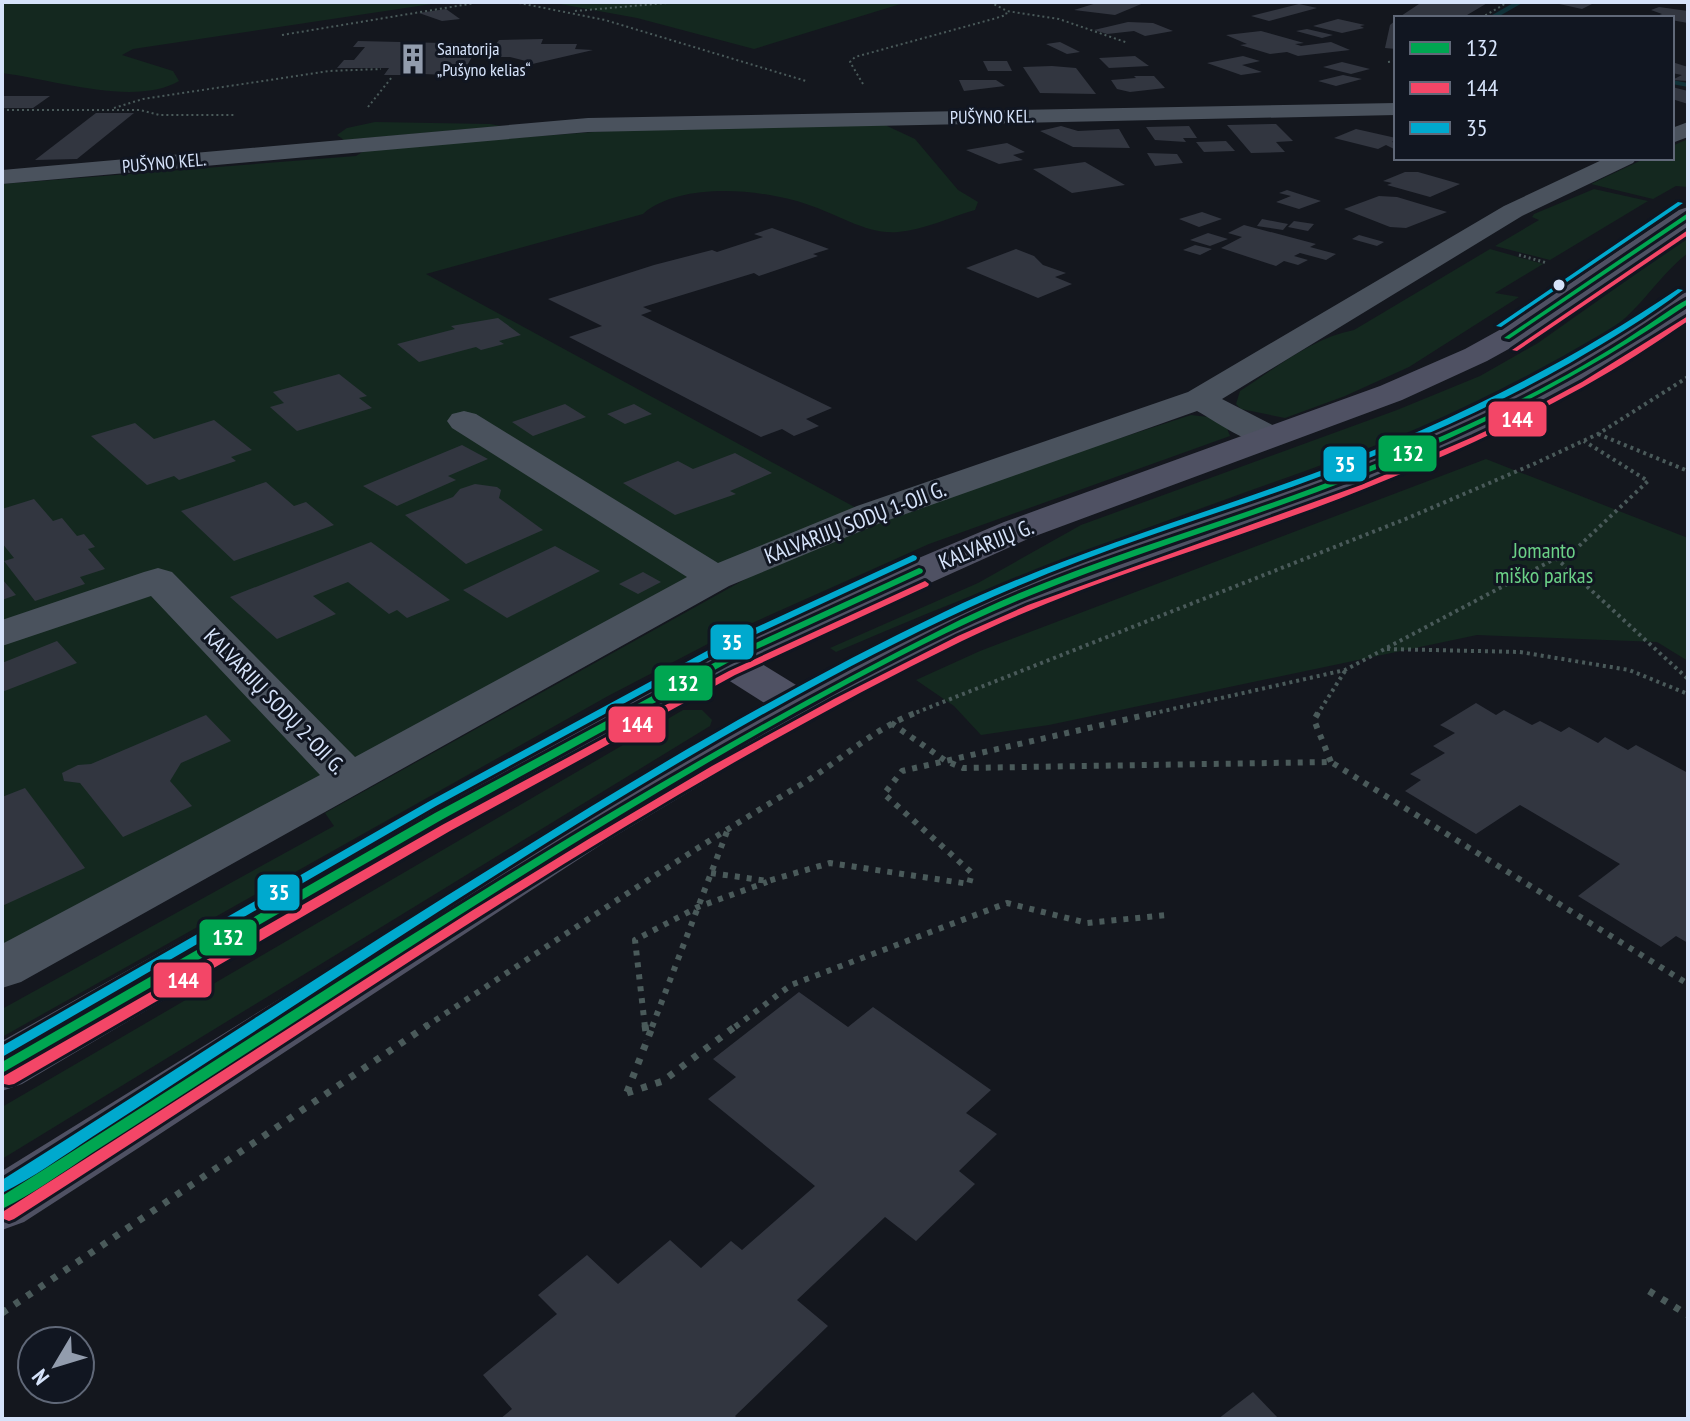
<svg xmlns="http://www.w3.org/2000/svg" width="1690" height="1421" font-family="'PT Sans Narrow',sans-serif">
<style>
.green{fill:#14281f}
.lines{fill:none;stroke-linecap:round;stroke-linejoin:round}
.stream{fill:#103138;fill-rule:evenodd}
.building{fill:#323640}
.path-far4{stroke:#4a5a5a;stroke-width:2;stroke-dasharray:2 3;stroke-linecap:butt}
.path-far3{stroke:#4a5a5a;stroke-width:3;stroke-dasharray:2 3;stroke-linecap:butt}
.path-far2{stroke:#4a5a5a;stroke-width:4;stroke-dasharray:3 4;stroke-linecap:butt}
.path-far1{stroke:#4a5a5a;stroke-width:6;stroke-dasharray:5 7;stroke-linecap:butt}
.path{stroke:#4a5a5a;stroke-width:7;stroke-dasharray:6 9;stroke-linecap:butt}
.street{fill:#4a525d;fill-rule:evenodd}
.primary{fill:#4f5163;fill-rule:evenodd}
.bus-1-casing{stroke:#111621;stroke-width:6}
.bus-2-casing{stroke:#111621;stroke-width:6}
.bus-3-casing{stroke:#111621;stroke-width:6}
.bus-1{fill:#00a651;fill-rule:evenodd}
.bus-2{fill:#f34667;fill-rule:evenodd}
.bus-3{fill:#00a9ce;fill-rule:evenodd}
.bus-dot{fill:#d6e3fa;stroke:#111621;stroke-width:3}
.labels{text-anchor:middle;stroke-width:6;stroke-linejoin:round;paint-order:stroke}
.far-poi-label{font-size:18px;fill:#d6e3fa;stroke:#111621;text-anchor:start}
.far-street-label{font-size:18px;fill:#d6e3fa;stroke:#111621}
.street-label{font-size:22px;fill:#d6e3fa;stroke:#111621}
.park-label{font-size:22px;fill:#6bd187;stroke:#111621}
.line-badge{stroke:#111621;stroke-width:3}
.badge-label{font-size:22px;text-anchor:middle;font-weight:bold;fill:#fff}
</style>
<rect width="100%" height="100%" fill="#14171e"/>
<g class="green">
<path d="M2 2H445L133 49 122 55 173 71 179 81C135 107 52 79 2 73Z"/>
<path d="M549 2H907L754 49 637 18Z"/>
<path d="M375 122 490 124 501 126 344 140 337 135 347 128Z"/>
<path d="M885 125 915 139 958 190 978 202 975 210C951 217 923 230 898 232 868 235 837 214 809 205 764 189 681 181 643 214L426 274 860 510 2 949V184L356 156 367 149 633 129Z"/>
<path d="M1688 139V187L1676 186 1653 199 1591 184 1646 158H1672V146Z"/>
<path d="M1594 189 1648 201 1550 260 1495 246 1539 220 1532 217 1534 214Z"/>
<path d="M1688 237V253C1659 275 1641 309 1611 329 1495 410 1356 452 1224 500 1093 547 964 597 836 652L830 648 978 583 1081 525 1397 410 1480 376 1538 343Z"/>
<path d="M1490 249 1543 264 1495 293 1519 297 1409 367 1345 396 1285 418 1241 409 1236 404 1240 391C1276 368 1312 338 1354 330Z"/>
<path d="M1191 415 1217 418 1225 423 1230 436 929 544 723 636 608 696 2 1037V1009L334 826 325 813 760 571 909 507Z"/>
<path d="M1486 459 1688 538V661L1657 642 1477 635 1049 725 981 735 954 706 916 680 980 651Z"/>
<path d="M683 710H702L712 720 710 726 2 1159V1107Z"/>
</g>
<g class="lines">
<g class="stream">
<path d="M1515 2H1524L1496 18H1487Z"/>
<path d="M1672 80 1688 83V87L1672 84Z"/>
</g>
</g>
<g class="building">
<path d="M1100 2H1146L1115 15 1074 10Z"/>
<path d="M1422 2H1489L1462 18H1398Z"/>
<path d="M1550 2H1596L1582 9Z"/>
<path d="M1299 4 1317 8 1269 21 1251 16Z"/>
<path d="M1659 7 1688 11V23L1654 17 1662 14 1651 10Z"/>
<path d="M446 9 460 19 442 21 419 13Z"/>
<path d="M1338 19 1365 25 1360 26 1364 28 1342 33 1313 26Z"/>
<path d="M1396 20V49L1385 48 1390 25Z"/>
<path d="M1128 22 1153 23 1173 31 1145 36 1134 31 1107 34 1094 30Z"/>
<path d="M1307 29 1333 35 1322 38 1296 31Z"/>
<path d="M1261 31 1304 43 1295 44 1301 46 1331 42 1350 50 1298 56 1287 52 1270 54 1240 45 1247 44 1226 35Z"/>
<path d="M543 39 541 44H577L575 49 593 50 528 65 530 62 510 57H472L465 69H456L452 75 422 74 417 67 409 68 404 75H384L389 68H337L344 60H354L365 47H353L358 41 485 44H496L499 40Z"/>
<path d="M1060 42 1080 52 1067 54 1046 44Z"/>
<path d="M1135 56 1149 66 1109 68 1099 58Z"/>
<path d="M1243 56 1260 61 1242 65 1262 72 1241 75 1207 63Z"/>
<path d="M983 61H1007L1012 71H988Z"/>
<path d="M1342 62 1370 69 1351 74 1323 67Z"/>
<path d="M1672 62 1688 67V81L1672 80 1682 75 1672 73Z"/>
<path d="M1052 66 1076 68 1096 94 1040 93 1023 67Z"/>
<path d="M1343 75 1362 79 1336 86 1318 81Z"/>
<path d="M1134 76H1154L1165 88 1130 92 1117 89 1111 80 1136 78Z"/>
<path d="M959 80H996L1005 86 964 91Z"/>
<path d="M1672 87 1688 91V104L1672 99Z"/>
<path d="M2 96H50L33 108H2Z"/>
<path d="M96 113H134L77 159 35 160Z"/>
<path d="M1276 124 1293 141 1276 142 1285 152 1251 153 1227 125Z"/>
<path d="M1061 126 1078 131 1119 129 1130 148 1073 147 1040 131Z"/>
<path d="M1189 126 1197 138H1183L1186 142 1155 140 1146 127Z"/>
<path d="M1356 129 1396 138 1392 142 1396 143V150L1386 145 1378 149 1334 138Z"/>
<path d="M1226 141 1235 151 1204 152 1196 142Z"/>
<path d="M1007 143 1025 152 1013 155 1023 160 999 164 966 150Z"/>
<path d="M1147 153 1177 154 1183 163 1155 166Z"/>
<path d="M1085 162 1125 185 1072 193 1033 169Z"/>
<path d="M1405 172H1418L1460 184 1430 197 1387 185 1392 183 1383 181Z"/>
<path d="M1287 190 1321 201 1299 209 1276 202 1291 196 1279 193Z"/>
<path d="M1379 196 1397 197 1447 212 1406 228 1390 227 1344 209Z"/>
<path d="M1202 212 1222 219 1199 227 1179 219Z"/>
<path d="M1262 219 1288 224 1283 230 1257 226Z"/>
<path d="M1294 221 1314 224 1308 231 1288 227Z"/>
<path d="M1244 225 1316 244 1310 247 1336 254 1326 260 1300 253 1294 256 1308 260 1298 265 1284 261 1276 266 1221 248 1242 237 1228 233Z"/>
<path d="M772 228 829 249 813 254 818 256 759 276 754 273 643 307 652 311 641 315 832 408 806 419 819 426 794 436 782 429 761 437 569 337 602 326 548 299 654 265 712 250 717 252 763 237 754 234Z"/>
<path d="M1208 233 1228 239 1210 246 1190 240Z"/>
<path d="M1359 235 1384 242 1377 246 1352 239Z"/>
<path d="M1195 245 1212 249 1200 255 1183 250Z"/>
<path d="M1016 249 1034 256 1043 265 1066 273 1055 277 1072 284 1038 298 966 268Z"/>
<path d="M498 318 521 335 499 341 504 344 481 350 476 347 419 362 397 344 455 329 451 326Z"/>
<path d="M339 374 367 396 359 398 372 408 297 431 270 407 284 403 273 392Z"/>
<path d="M565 404 586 417 533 436 512 422Z"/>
<path d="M634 404 652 414 625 424 607 414Z"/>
<path d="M214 420 252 450 231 457 236 461 179 480 174 476 147 485 91 436 135 423 154 439Z"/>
<path d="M462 445 488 459 448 476 456 480 397 506 363 486Z"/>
<path d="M735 453 772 473 730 491 736 494 675 515 623 483 678 461 693 469Z"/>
<path d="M266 482 294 506 306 502 334 525 234 561 181 511Z"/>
<path d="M475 484 497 487 501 490 499 498 543 530 466 564 405 515 453 497 460 489Z"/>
<path d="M34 499 53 521 62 518 77 536 84 534 95 547 88 549 105 569 80 577 85 584 35 601 4 561 14 558 2 543V509Z"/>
<path d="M371 542 450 600 407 618 397 610 389 614 348 582 313 596 336 614 277 639 230 597Z"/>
<path d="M555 546 600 571 507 618 463 590Z"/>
<path d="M643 572 661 582 638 594 619 584Z"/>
<path d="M2 579 16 595 2 600Z"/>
<path d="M57 641 77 663 2 692V663Z"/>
<path d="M1476 703 1496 715 1504 710 1532 725 1540 721 1561 732 1569 727 1598 743 1605 737 1628 750 1636 745 1688 773V943L1676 936 1661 947 1578 896 1620 864 1520 805 1476 834 1405 791 1421 780 1410 774 1445 753 1433 746 1455 733 1440 725Z"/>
<path d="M206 715 231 741 181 763 170 781 192 806 123 837 80 783 64 781 62 773 78 765 91 764Z"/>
<path d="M25 788 85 868 2 906V797Z"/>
<path d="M799 992 848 1027 873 1007 991 1090 966 1113 997 1134 959 1171 975 1184 916 1241 885 1217 797 1300 828 1326 735 1416 738 1419H500L512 1409 483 1375 557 1314 538 1295 587 1255 618 1284 670 1240 701 1268 731 1241 742 1250 815 1186 708 1099 736 1077 713 1059Z"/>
<path d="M1253 1392 1279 1419H1218Z"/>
</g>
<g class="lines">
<g class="path-far4">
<path d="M514 2 605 20 806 81"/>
<path d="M990 2 1007 11 1059 19 1128 43"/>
<path d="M575 11 678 2"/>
<path d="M1481 18 1508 2"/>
<path d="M282 35 481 2"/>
<path d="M1388 62 1396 61"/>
<path d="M863 84 850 62 855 57 993 19 1006 15 1007 11"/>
<path d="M368 107 392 77"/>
<path d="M114 108 143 99 329 71 381 69"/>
<path d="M2 110H140L159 115H236"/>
</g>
<path class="path-far3" d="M1519 255 1547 263"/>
<g class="path-far2">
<path d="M1598 434 1688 471"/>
<path d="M1556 558 1688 679"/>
<path d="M1387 649 1520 652 1629 670 1688 694"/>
<path d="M910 715 1408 518 1536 463 1598 434 1688 377"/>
<path d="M1146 715 1345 670 1579 546 1648 481 1584 441"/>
<path d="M1317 715 1345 671"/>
</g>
<g class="path-far1">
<path d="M1318 713 1314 720 1331 762"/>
<path d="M891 723 946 761 963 768 1331 762 1688 984"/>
<path d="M711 873 768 881 830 863 969 884 972 873 884 794 902 771 1154 713"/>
<path d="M425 1027C550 945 674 860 802 784 841 760 872 730 915 713"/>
<path d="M645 1027 635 940 698 907 767 882"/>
<path d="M652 1027 728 829"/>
<path d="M735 1027 791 985 1007 903 1087 923 1167 915"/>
</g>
<g class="path">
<path d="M645 1025 647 1040"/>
<path d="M627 1092 653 1025"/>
<path d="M627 1093 663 1081 737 1025"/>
<path d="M1649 1291 1688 1315"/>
<path d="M2 1313 428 1025"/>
</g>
<g class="street">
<path d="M1396 103V115L588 132 2 184V170L588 118Z"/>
<path d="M1688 122V137L1672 143V128Z"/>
<path d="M1606 158H1637L1633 163 1522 216 1222 399 1282 430 1287 437 1282 444C1254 451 1221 424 1197 411L883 522 729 586 21 982 2 988V944L320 775 151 596 2 646V620L144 572 158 568 172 572 355 757 687 577 452 428 447 421 452 414 464 411 476 414 718 563 857 506 1188 392 1504 206Z"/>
</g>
<path class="primary" d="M1688 207V227L1525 340 1487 361 1402 400 1030 538 757 661 801 688 993 594 1434 432 1560 371 1678 295 1688 292V314L1582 385 1458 446 1021 611 843 700 605 842 140 1147 24 1222 2 1230V1171L570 819 769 706 725 678 456 827 22 1084 2 1091V1041L422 805 711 651 805 606 1004 522 1380 386 1465 349 1503 328 1679 210Z"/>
<g class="bus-1-casing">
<g id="bus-1">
<path d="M1688 213V218L1509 339 1504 338Z"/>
<path d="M1688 299V304C1585 374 1480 429 1364 474 1253 518 1139 551 1029 596 960 624 894 659 829 694 637 799 454 918 270 1038 211 1076 152 1115 92 1153 63 1172 33 1194 2 1209V1196C312 1001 615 794 942 629 1076 560 1225 525 1365 468 1439 439 1513 406 1582 366 1602 354 1621 343 1640 330 1656 320 1671 308 1688 299Z"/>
<path d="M919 568 922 569 923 571 922 573 729 662 443 819 2 1073V1062L435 813 723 658Z"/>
</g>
</g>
<g class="bus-2-casing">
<g id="bus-2">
<path d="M1688 230V235L1517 351 1512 350Z"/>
<path d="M1688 316V321C1654 344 1619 367 1583 387 1496 435 1405 474 1312 509 1195 552 1074 586 962 641 629 804 326 1020 14 1219L9 1221 4 1219 2 1215 4 1211 473 910 592 837 712 766 834 699 958 636 1028 605 1361 485 1473 437 1528 411 1582 382Z"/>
<path d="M925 581 929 584 928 586 735 675 450 831 14 1084 9 1085 4 1084 2 1080 4 1076 442 825 729 671Z"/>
</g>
</g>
<g class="bus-3-casing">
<g id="bus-3">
<path d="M1678 202 1683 203 1501 327 1496 326Z"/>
<path d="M1678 289 1683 290C1648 317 1609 340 1570 363 1489 409 1403 446 1316 478 1238 507 1158 531 1080 561 993 594 909 635 827 679 635 782 452 902 269 1022 210 1060 151 1099 92 1137 63 1156 33 1178 2 1193V1180C175 1071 345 958 519 851 657 765 798 682 944 612 1063 555 1189 519 1312 474 1443 426 1562 367 1678 289Z"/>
<path d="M913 555 916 556 917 558 916 560 722 650 436 806 2 1057V1046L428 802 716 646Z"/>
</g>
</g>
<use href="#bus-1" class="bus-1"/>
<use href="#bus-2" class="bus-2"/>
<use href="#bus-3" class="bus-3"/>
</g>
<defs>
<g id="building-bare" transform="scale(2.4)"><path d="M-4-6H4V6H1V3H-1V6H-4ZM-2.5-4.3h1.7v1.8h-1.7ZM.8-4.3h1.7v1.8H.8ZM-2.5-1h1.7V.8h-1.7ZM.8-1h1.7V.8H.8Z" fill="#929cad" stroke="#111621" stroke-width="2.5" paint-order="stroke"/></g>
</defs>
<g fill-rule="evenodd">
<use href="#building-bare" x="413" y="59"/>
</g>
<circle class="bus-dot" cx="1559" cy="285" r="7"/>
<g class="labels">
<g class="far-poi-label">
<text x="437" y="55">Sanatorija<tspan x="437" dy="21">„Pušyno kelias“</tspan></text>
</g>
<g class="far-street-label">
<text transform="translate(992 117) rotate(-1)" y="6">PUŠYNO KEL.</text>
<text transform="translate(164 163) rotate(-5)" y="6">PUŠYNO KEL.</text>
</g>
<g class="street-label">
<text transform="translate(855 522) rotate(-21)" y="8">KALVARIJŲ SODŲ 1-OJI G.</text>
<text transform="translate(986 544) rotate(-22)" y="8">KALVARIJŲ G.</text>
<text transform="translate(275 701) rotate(46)" y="8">KALVARIJŲ SODŲ 2-OJI G.</text>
</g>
<g class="park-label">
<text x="1544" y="558">Jomanto<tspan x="1544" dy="25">miško parkas</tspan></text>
</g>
</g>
<g class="line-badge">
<rect x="1487" y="400" width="61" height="38" rx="8" fill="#f34667"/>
<rect x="1377" y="434" width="61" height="39" rx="8" fill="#00a651"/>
<rect x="1322" y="445" width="46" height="38" rx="8" fill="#00a9ce"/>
<rect x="709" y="623" width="46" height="38" rx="8" fill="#00a9ce"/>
<rect x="653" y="664" width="61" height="38" rx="8" fill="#00a651"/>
<rect x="607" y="705" width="60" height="39" rx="8" fill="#f34667"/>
<rect x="256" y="873" width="45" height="39" rx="8" fill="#00a9ce"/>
<rect x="198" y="918" width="60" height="39" rx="8" fill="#00a651"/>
<rect x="152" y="961" width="61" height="38" rx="8" fill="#f34667"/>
</g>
<g class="badge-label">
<text x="1517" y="427">144</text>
<text x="1408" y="461">132</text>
<text x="1345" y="472">35</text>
<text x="732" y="650">35</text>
<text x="683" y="691">132</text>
<text x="637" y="732">144</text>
<text x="279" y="900">35</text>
<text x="228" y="945">132</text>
<text x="183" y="988">144</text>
</g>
<rect width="1690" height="1421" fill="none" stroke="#d6e3fa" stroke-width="8"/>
<rect x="1394" y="16" width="280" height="144" fill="#111621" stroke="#606878" stroke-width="2"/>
<rect x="1410" y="42" width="40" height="12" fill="#00a651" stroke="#606878" stroke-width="2"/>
<text x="1466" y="56" font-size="24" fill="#d6e3fa">132</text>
<rect x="1410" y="82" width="40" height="12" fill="#f34667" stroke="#606878" stroke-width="2"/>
<text x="1466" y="96" font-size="24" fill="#d6e3fa">144</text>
<rect x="1410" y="122" width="40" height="12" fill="#00a9ce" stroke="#606878" stroke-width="2"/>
<text x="1466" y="136" font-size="24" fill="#d6e3fa">35</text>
<g transform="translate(56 1365) rotate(232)"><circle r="38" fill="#111621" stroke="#606878" stroke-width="2"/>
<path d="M0-6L14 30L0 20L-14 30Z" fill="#929cad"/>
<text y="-12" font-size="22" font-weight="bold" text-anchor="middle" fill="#d6e3fa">N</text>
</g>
</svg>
